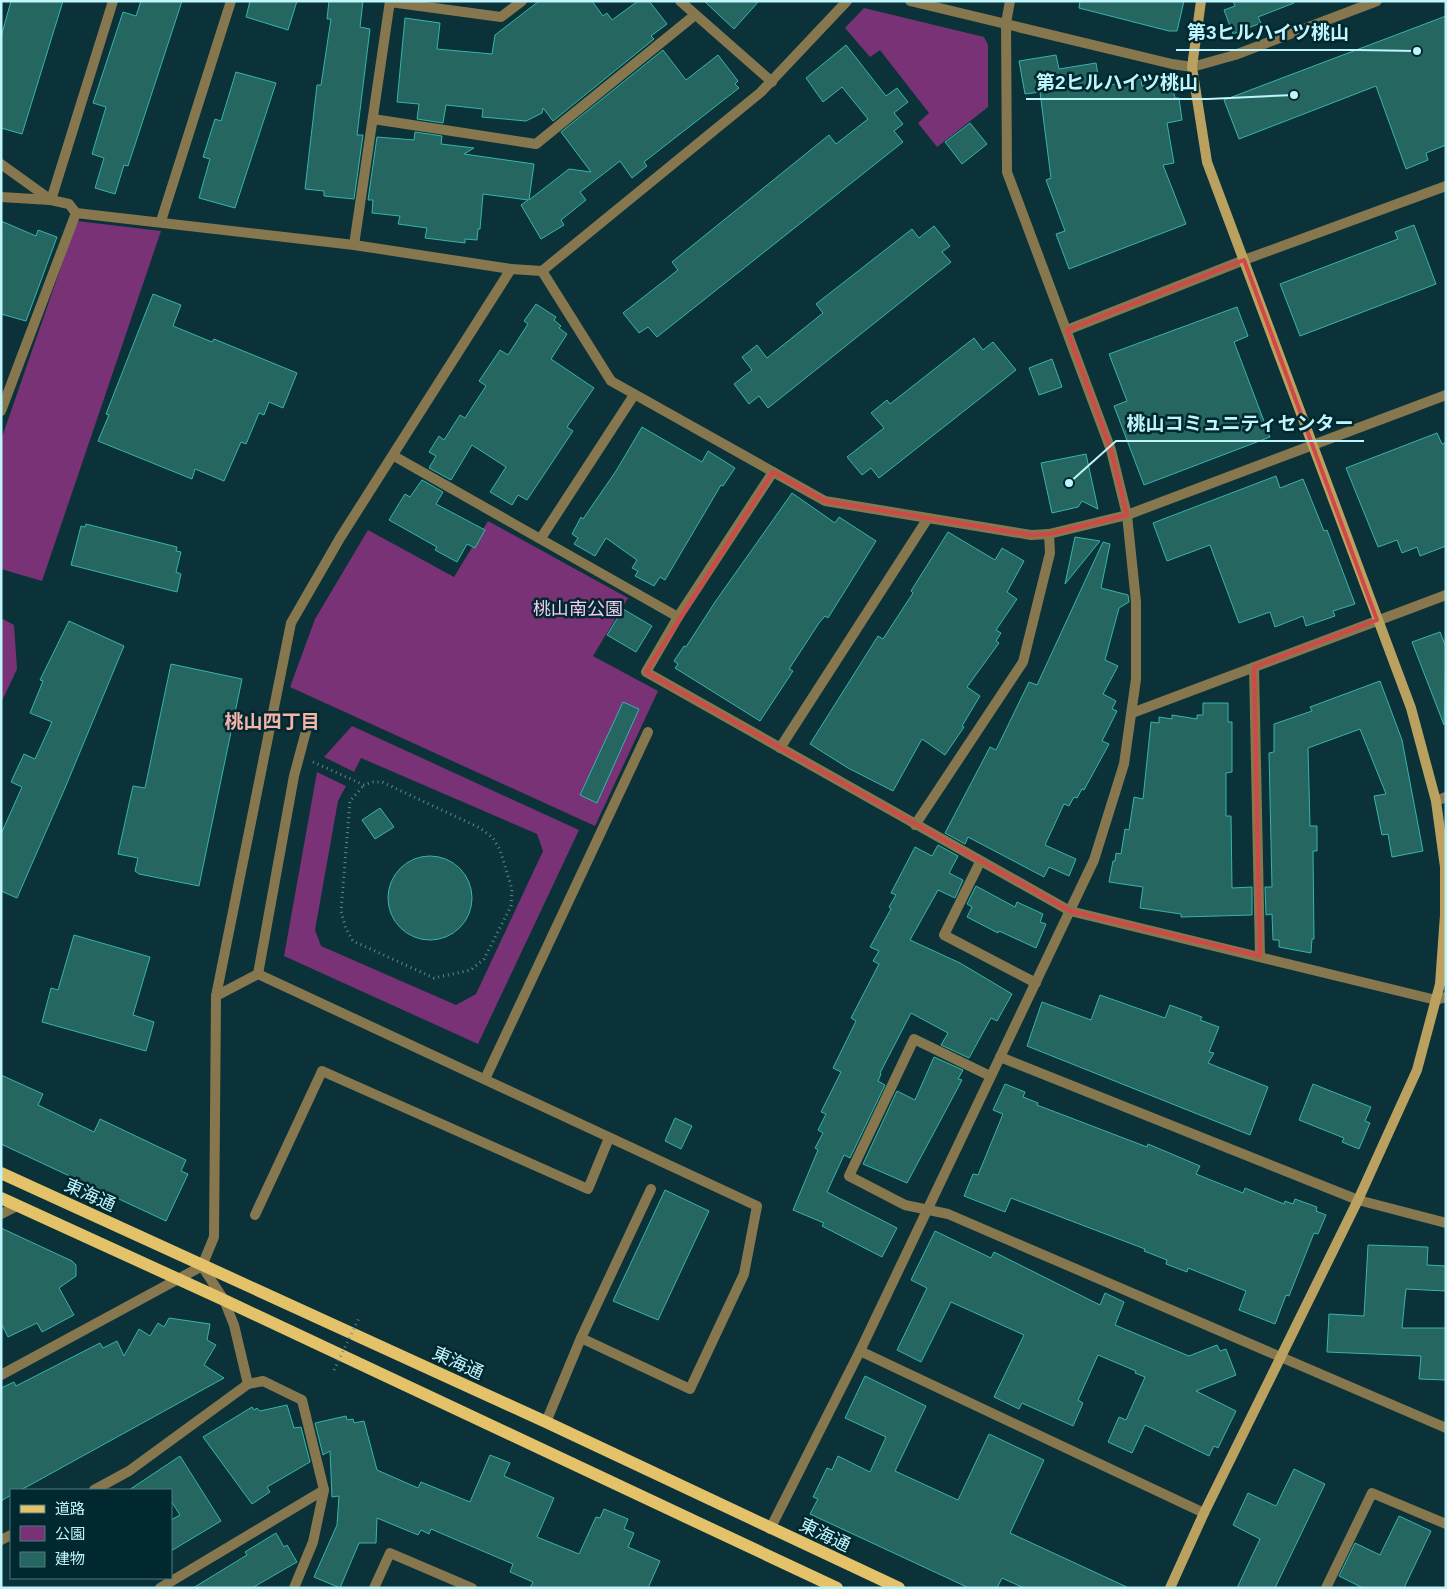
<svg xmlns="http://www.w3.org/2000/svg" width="1447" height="1589" font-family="Helvetica,'Noto Sans JP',sans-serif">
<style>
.green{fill:#783275}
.building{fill:#256661;stroke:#34b5ad}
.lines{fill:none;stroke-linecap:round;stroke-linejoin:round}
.path{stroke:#5c8991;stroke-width:3;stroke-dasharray:1 4;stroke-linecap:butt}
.lane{stroke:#87774f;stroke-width:10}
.street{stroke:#87774f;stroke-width:10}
.secondary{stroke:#bba15f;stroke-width:10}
.primary{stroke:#e4c26a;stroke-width:12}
.path-bridge{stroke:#5c8991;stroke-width:3;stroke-dasharray:1 4;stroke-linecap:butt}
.marked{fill:none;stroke:#d34748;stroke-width:4;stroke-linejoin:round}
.labels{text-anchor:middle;stroke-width:5;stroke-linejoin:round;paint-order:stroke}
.park-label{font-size:18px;fill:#f5cdf2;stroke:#00282e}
.street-label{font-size:18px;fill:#c1f5fe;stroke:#00282e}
.neighbourhood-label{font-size:19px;font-weight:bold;fill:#f6b3a9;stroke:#00282e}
.leader{fill:none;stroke:#c1f5fe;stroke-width:2}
.callout-dot{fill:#c1f5fe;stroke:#00282e;stroke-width:2}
.callout-label{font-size:19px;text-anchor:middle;font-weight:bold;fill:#c1f5fe;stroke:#00282e;stroke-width:5;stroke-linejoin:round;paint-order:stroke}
</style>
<rect width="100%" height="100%" fill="#0b3238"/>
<g class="green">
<path d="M864 8 984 37 988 45V107L937 147 918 123 929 113 880 50 870 57 845 28Z"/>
<path d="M77 221 161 231 42 581 1 569V440Z"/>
<path d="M488 521 628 598 593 656 658 691 595 826 290 687 315 619 368 530 454 577Z"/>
<path d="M1 618 14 625 17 669 1 703Z"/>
<path d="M352 726 579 830 478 1044 284 956 317 772 346 786 338 801 315 930 321 946 456 1005 476 994 543 851 537 834 361 758 354 772 324 757Z"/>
</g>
<g class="building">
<path d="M11 1H63L22 134 1 128V37Z"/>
<path d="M141 1H182L128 166 124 165 115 194 95 188 104 158 92 154 106 107 93 103 123 12 136 16Z"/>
<path d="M250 1H297L288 30 246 17Z"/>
<path d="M329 1H363L360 27 370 29 357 135H363L354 199 324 196V191L305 189 317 85H321L331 19H327Z"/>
<path d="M539 1H592L603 16 607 13 612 20 638 1H649L667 24 651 36 654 39 553 121 543 108 542 113 526 121 482 117 483 109 446 105 443 123 417 119 419 104 397 102 405 18 440 23 437 49 492 54 495 35Z"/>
<path d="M704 1H759L734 29Z"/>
<path d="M1080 1H1184L1177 31H1169L1079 8Z"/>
<path d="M1233 1H1294V3L1258 17 1261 23 1233 34 1224 10 1235 6Z"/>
<path d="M1446 16V145L1426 153 1428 160 1406 169 1376 86 1239 139 1224 100Z"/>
<path d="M846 45 886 96 897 88 908 102 894 113 903 124 894 131 903 142 657 337 648 327 639 333 623 313 678 270 672 262 829 135 836 144 868 119 842 87 823 102 806 78Z"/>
<path d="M663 50 686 80 718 55 738 81 735 84 739 88 644 162 647 166 632 178 620 161 580 192 586 200 561 220 564 225 541 239 521 205 528 200 483 194 480 229H478L477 240 465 239V243L425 238 427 228 398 224 400 216 372 213 373 200H368L377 137 414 140 415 132 442 136 441 144 474 148 464 154 534 164 529 200 569 169 591 172 561 132Z"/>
<path d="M1056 55 1059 69 1096 63 1100 87 1141 79 1142 86 1164 83 1165 86 1170 85 1171 89H1173L1175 98H1179L1182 120 1167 123 1174 163 1163 165 1186 224 1069 269 1056 234 1065 231 1046 180 1051 178 1040 92 1025 94 1019 61Z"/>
<path d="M236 72 276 83 235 208 199 198 210 159 203 157 215 119 221 121Z"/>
<path d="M970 123 987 144 962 164 945 142Z"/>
<path d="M1 221 36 236 38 230 57 237 26 321 1 314Z"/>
<path d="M1414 225 1436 284 1300 336 1280 284 1398 239 1395 232Z"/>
<path d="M934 226 950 246 942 252 951 262 768 408 759 396 749 404 734 384 752 370 742 357 757 345 767 358 823 313 816 304 912 229 919 238Z"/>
<path d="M153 294 181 305 173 326 212 342 214 339 297 373 283 408 269 402 264 415 259 413 246 444 241 442 224 481 195 469 192 479 98 441 109 415 106 414Z"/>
<path d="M536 304 556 317 554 320 561 326 559 328 567 334 551 359 594 388 567 427 573 431 527 500 518 495 512 505 490 492 506 467 472 445 451 480 429 468 436 456 429 452 439 436 444 440 460 415 465 418 486 386 479 381 500 350 508 355 528 324 524 321Z"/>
<path d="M1237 307 1248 336 1234 342 1270 437 1144 485 1114 406 1127 401 1109 354Z"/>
<path d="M974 338 983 350 993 342 1016 370 879 478 871 468 862 475 847 457 884 428 871 413 887 400 890 404Z"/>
<path d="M1052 359 1062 387 1039 395 1029 368Z"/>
<path d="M642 427 702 462 708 451 735 468 723 486 721 485 665 580 660 577 654 586 635 576 638 571 632 568 637 560 606 538 595 556 574 544 578 538 572 534 581 517 583 519 616 471Z"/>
<path d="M1437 433 1442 444 1446 443V546L1420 556 1417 547 1402 553 1397 540 1378 547 1346 468Z"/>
<path d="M1086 454 1098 509 1082 501 1078 507 1052 513 1041 463Z"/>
<path d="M1276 476 1280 488 1303 479 1324 531 1327 530 1355 604 1333 611 1335 616 1306 626 1303 616 1275 627 1270 612 1239 623 1210 545 1167 561 1153 523Z"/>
<path d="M422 480 443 492 436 504 485 530 475 548 467 544 457 562 435 550 437 547 389 520 405 494 410 497Z"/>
<path d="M792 493 835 523 839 517 876 541 828 618 825 616 819 623 789 669 793 671 760 721 675 668 678 664 674 661 684 646 686 647 715 602Z"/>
<path d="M86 524 177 547 176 551 181 552 176 572 181 574 177 592 71 565 81 526 85 527Z"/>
<path d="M948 532 995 560 1002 548 1024 561 1007 592 1017 599 996 630 1001 633 996 641 999 643 967 687 980 696 962 726 964 727 945 755 922 739 893 791 848 768 810 744 878 636 883 639 913 593 911 591Z"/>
<path d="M1075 537 1100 541 1065 584Z"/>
<path d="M1103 542 1110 544 1101 588 1128 595 1129 602 1119 608 1105 660 1118 666 1103 694 1116 701 1112 709 1117 711 1102 741 1109 744 1084 790 1082 789 1077 798 1074 797 1069 806 1064 804 1045 845 1076 859 1069 876 1049 867 1044 877 968 837 965 844 945 833 990 747 996 750 1029 682 1037 685Z"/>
<path d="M623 609 652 626 636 652 607 635Z"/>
<path d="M69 621 124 646 65 788 17 898 1 891V834L22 787 11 782 24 754 35 759 52 722 30 713 43 681 40 680Z"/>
<path d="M1440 632 1446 647 1444 725 1412 642Z"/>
<path d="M171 664 242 679 199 886 139 874 135 871 138 858 118 854 133 786 145 788Z"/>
<path d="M1380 681 1402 740 1423 851 1392 857 1388 834 1382 835 1374 796 1386 794 1360 729 1308 748 1310 826H1317V851H1313L1314 939H1312L1311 953 1279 947V940H1273L1272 914 1266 915 1265 887H1272L1269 753 1274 752V724L1312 711 1310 707Z"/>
<path d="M623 702 639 709 597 803 580 795Z"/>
<path d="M1203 703H1228V722H1232V772L1226 773V816H1231L1232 888 1252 887V915L1181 917V914L1140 908 1143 887 1109 882 1113 861H1115L1116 853 1121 854 1125 829 1129 830 1134 797 1143 799 1151 722 1159 723V717L1172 719V715L1197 719V715H1203Z"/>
<path d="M380 808 394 827 375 839 362 820Z"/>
<path d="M938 845 958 856 949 873 963 880 955 898 938 890 910 940 960 963 1012 994 997 1021 991 1018 969 1058 941 1045 948 1033 911 1013 880 1073 881 1074 878 1081 885 1085 850 1158 844 1155 827 1192 897 1228 882 1257 822 1226 824 1223 793 1210 818 1150 815 1148 823 1133 818 1130 826 1114 821 1112 841 1072 833 1068 856 1021 851 1018 879 964 873 961 879 951 870 947 891 909 889 907 896 895 891 893 915 847 932 856Z"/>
<circle cx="430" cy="898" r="42"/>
<path d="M976 886 1015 907 1017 902 1043 914 1040 922 1046 924 1036 948 999 931 998 933 967 917 972 907 967 904Z"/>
<path d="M74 935 150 957 133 1015 154 1022 146 1051 42 1022 51 988 58 990Z"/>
<path d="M1100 995 1165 1018 1170 1005 1202 1017 1200 1020 1219 1027 1209 1052 1214 1053 1208 1063 1268 1087 1250 1135 1027 1046 1042 1002 1091 1020Z"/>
<path d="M934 1057 963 1070 958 1079 962 1080 907 1183 863 1164 897 1091 915 1100Z"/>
<path d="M1 1075 43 1094 38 1105 94 1132 100 1119 186 1160 181 1171 188 1174 166 1221 1 1144Z"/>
<path d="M1005 1084 1025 1092 1023 1097 1038 1103 1037 1105 1147 1147 1148 1144 1200 1166 1196 1174 1243 1193 1245 1188 1284 1204 1285 1201 1293 1204 1295 1199 1317 1207 1316 1211 1326 1215 1318 1234 1314 1233 1289 1296 1286 1295 1275 1324 1239 1310 1246 1291 1188 1268 1187 1272 1166 1264 1167 1260 1144 1251 1145 1249 1011 1198 1005 1212 964 1196 973 1174 978 1175 1003 1114 993 1110Z"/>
<path d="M1313 1084 1371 1107 1365 1121 1370 1123 1359 1149 1342 1142 1344 1138 1299 1120Z"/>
<path d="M675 1118 692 1126 681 1149 665 1141Z"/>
<path d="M665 1190 709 1211 658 1320 613 1301Z"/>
<path d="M1 1228 72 1261 76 1265V1276L59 1288 74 1315 42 1332 37 1323 8 1337 1 1323Z"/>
<path d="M935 1231 991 1258 994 1252 1100 1305 1105 1293 1124 1302 1115 1325 1189 1356 1217 1345 1220 1351 1226 1349 1236 1375 1196 1391 1236 1411 1218 1448 1214 1446 1209 1456 1145 1425 1132 1453 1108 1442 1119 1417 1126 1420 1145 1377 1135 1373 1136 1371 1098 1355 1078 1400 1083 1403 1073 1426 1022 1403 1019 1409 994 1397 1024 1335 951 1302 921 1362 897 1350 927 1288 911 1280Z"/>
<path d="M1368 1245 1428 1247 1427 1265 1446 1266V1291L1406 1289 1402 1328H1446V1380L1419 1379 1421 1356 1327 1352 1329 1314 1364 1316Z"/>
<path d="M169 1318 210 1324 207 1340 216 1345 204 1365 224 1378 21 1490H11V1495L1 1501V1388L14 1382 16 1386 100 1343 103 1348 117 1341 124 1356 139 1329 150 1336 158 1323 164 1327Z"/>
<path d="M865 1376 926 1406 895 1471 958 1500 989 1434 1044 1460 1010 1533 1129 1588H1024L1002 1578 997 1588H969L810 1514 818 1499 813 1497 827 1468 832 1470 838 1456 870 1472 886 1437 845 1418Z"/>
<path d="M287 1405 294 1428 301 1427 310 1462 267 1487 270 1492 252 1504 203 1437 252 1407 254 1410 257 1408 260 1411Z"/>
<path d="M346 1416 347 1420 353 1419 354 1423 364 1421 377 1470 418 1488 421 1482 470 1502 490 1455 510 1463 504 1476 554 1498 537 1537 579 1554 596 1517 600 1518 604 1509 628 1519 624 1529 634 1533 628 1547 660 1561 648 1588H530L533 1582 510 1572 513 1564 431 1529 429 1534 421 1530 418 1535 377 1518 376 1543H359L340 1588 314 1577 337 1525 339 1496 332 1497 330 1451 323 1455 315 1423Z"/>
<path d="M180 1456 221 1521 171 1551V1520L180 1515 171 1501V1490H129Z"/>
<path d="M1294 1469 1325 1484 1275 1588H1237L1260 1539 1233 1525 1248 1493 1276 1506Z"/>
<path d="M1399 1516 1431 1531 1404 1588H1363L1339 1576 1355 1543 1380 1555Z"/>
<path d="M276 1533 284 1547 287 1545 297 1562 252 1588H193L247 1555 245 1552Z"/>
</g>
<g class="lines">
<path class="path" d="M313 762 364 785 372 782H382L480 828 493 838 500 850 512 889 511 906 484 959 471 970 434 978 353 941 346 929 341 911 350 801 364 785"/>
<g class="lane">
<path d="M51 200 113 1"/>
<path d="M1 411 76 213"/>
<path d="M258 974 757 1206 744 1274 690 1389 581 1338"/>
<path d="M216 996 258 974 294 776 309 720"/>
<path d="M485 1079 648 732"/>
<path d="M255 1215 322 1071 588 1189 609 1138"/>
<path d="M546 1422 581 1338 651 1189"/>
<path d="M1326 1588 1372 1493 1446 1524"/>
</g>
<g class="street">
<path d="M680 1 772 82"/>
<path d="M910 1 1172 64 1192 67 1235 55 1377 1"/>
<path d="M1010 1 1006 23 1007 172 1111 450 1127 515 1446 395"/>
<path d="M390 2 501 17 522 1"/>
<path d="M373 119 536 144 695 15"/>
<path d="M1 164 51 200 69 204 76 213 354 245 511 269 542 271 761 92 847 1"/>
<path d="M1 197 50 200"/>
<path d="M161 221 231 1"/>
<path d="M354 245 390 1"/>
<path d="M542 271 611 381 825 501 1031 535 1049 534 1127 515 1136 602V679L1124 764 1094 860 860 1351 770 1529"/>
<path d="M1067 330 1244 260 1446 186"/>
<path d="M394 456 678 617"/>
<path d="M773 472 678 617 646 672 1070 911 1436 1000 1446 997"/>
<path d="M541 538 634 395"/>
<path d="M1254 667 1260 956"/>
<path d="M1132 713 1446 595"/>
<path d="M780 748 928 518"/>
<path d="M1436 801 1446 797"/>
<path d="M915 825 1023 662 1050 553 1049 534"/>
<path d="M980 862 944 935 1036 983"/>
<path d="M1000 1057 1358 1200 1446 1223"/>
<path d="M990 1076 914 1039 849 1176 905 1205 948 1214 1446 1428"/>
<path d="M1 1214 17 1206"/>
<path d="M202 1266 224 1300 234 1325 248 1384"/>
<path d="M860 1351 1204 1513"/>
<path d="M1 1375 202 1266 214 1237 216 996 291 623 340 538 511 269"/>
<path d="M94 1490 129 1471 248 1384 263 1381 302 1400 324 1490 313 1542 294 1588"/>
<path d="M1 1540 11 1535"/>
<path d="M160 1588 324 1490"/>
<path d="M374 1588 390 1553 472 1588"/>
</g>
<path class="secondary" d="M1170 1588 1204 1513 1358 1200 1417 1070 1440 984 1445 915V867L1436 801 1411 708 1207 162 1192 67 1201 1"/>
<g class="primary">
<path d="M1 1173 546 1422 899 1588"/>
<path d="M1 1198 224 1300 837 1588"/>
</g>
<path class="path-bridge" d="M334 1370 359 1318"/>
</g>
<path class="marked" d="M1244 260 1377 620 1254 667 1260 956 1070 911 646 672 773 472 825 501 1031 535 1049 534 1127 515 1111 450 1067 330Z"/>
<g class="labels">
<g class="park-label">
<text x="578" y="615">桃山南公園</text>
</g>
<g class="street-label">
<text transform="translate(90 1195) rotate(24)" y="6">東海通</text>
<text transform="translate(458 1363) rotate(24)" y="6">東海通</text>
<text transform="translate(825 1535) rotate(25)" y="6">東海通</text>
</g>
<g class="neighbourhood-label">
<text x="272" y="728">桃山四丁目</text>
</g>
</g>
<path class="leader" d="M1417 51L1359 50H1176M1294 95L1208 99H1026M1069 483L1116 441H1364"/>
<g class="callout-dot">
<circle cx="1417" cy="51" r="5"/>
<circle cx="1294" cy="95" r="5"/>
<circle cx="1069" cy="483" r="5"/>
</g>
<g class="callout-label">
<text x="1268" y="39">第3ヒルハイツ桃山</text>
<text x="1117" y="89">第2ヒルハイツ桃山</text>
<text x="1240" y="430">桃山コミュニティセンター</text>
</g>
<rect width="1447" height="1589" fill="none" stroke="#c1f5fe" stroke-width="5"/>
<rect x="10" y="1489" width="162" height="90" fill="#00282e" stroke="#4d7a81"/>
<rect x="20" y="1505" width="25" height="8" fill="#e4c26a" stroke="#4d7a81"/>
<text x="55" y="1514" font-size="15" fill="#c1f5fe">道路</text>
<rect x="20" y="1526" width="25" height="15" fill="#783275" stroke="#4d7a81"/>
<text x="55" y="1539" font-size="15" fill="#c1f5fe">公園</text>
<rect x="20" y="1552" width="25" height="15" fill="#256661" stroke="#4d7a81"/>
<text x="55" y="1564" font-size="15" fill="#c1f5fe">建物</text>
</svg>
